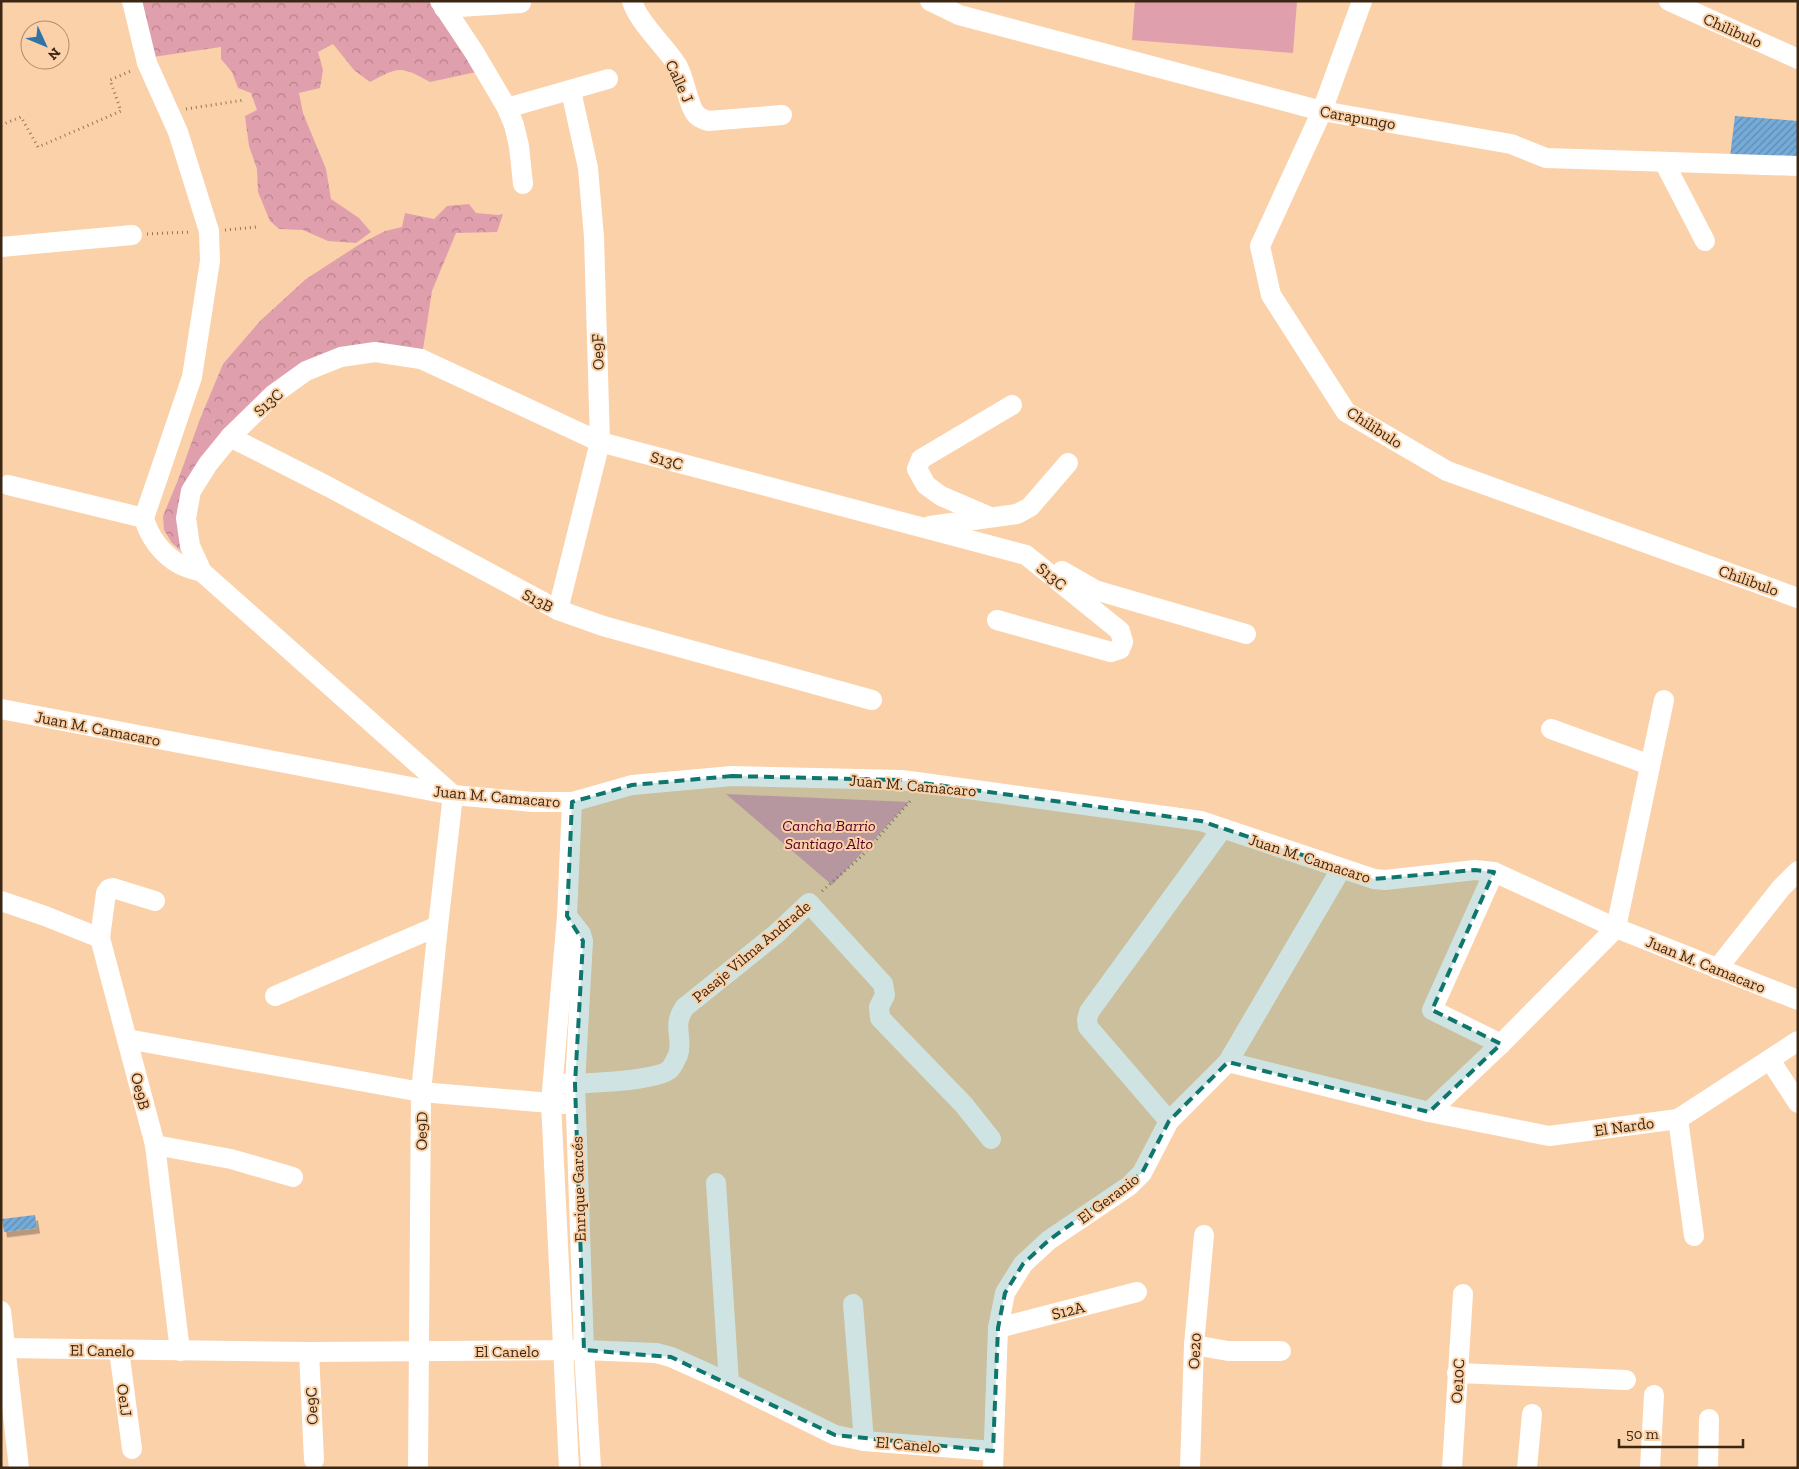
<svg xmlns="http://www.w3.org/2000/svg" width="1799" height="1469" font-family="'Zilla Slab',serif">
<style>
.forest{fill:url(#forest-crowns)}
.green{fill:#e09fad}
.building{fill:url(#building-hatch);filter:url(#shadow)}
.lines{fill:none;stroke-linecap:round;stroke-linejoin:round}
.path{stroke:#957658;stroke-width:3;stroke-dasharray:1 4;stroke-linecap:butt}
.minor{stroke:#fff;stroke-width:20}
.marked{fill:#0f766e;fill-opacity:0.2;stroke:#0f766e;stroke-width:4;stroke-dasharray:10 6;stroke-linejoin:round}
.labels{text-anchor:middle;stroke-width:4;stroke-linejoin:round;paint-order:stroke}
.street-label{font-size:16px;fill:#3b2712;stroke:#fbd1a9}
.park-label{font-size:16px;font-style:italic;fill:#570023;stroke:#fbd1a9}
</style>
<defs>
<pattern id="forest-crowns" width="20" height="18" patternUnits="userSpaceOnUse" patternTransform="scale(1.25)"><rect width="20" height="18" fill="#e09fad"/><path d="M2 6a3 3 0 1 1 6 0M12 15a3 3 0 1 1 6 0" fill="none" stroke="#b7828b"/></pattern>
<pattern id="building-hatch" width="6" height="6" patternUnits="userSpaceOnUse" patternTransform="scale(1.25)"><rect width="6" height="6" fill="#75abd9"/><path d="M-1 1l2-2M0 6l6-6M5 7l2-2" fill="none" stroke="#618baf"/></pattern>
<filter id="shadow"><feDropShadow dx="3" dy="5.5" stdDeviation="0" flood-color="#0004"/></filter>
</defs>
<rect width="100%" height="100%" fill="#fbd1a9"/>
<g class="forest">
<path d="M141 1H434L481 71 430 82C401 66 400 66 370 82L354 70 333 44 318 52 323 70 320 88 299 93 303 113 326 169 331 199 359 218 371 232 356 243 328 241 303 230 279 229 270 221 258 192 257 169 249 146 245 116 257 110 251 93 238 88 232 72 221 59V47L153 57Z"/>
<path d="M469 204 476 213 498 215 503 214 497 232 456 233 432 291 423 349 340 348 201 460 186 555 172 543 164 530 163 516 178 480 200 419 223 364 260 321 306 279 360 244 385 231 402 227 405 213 434 219 447 206Z"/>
</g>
<g class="green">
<path d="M1135 1H1297L1293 53 1132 40Z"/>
<path d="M726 794 909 802 832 885Z"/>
</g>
<g class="building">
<path d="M1735 116 1798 121V158L1730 157Z"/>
<path d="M35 1215 37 1228 4 1232 2 1219Z"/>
</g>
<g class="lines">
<g class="path">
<path d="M186 109 244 100"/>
<path d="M1 125 21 117 38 147 121 111 110 80 131 71"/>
<path d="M225 230 257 227"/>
<path d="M147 234 191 232"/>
<path d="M822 891 862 856 912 799"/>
</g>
<g class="minor">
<path d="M132 1 147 63 178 132 209 231 210 261 192 377 144 518C149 537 162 554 179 564 186 568 195 570 202 572L453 795 438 926 421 1092 418 1468"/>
<path d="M440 1 474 52 507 108 514 125 519 146 523 184"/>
<path d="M632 1C638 22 665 46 677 65 685 79 688 104 695 113 698 118 703 119 708 121L782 115"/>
<path d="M930 1 959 15 1322 111 1511 144 1546 158 1798 166"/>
<path d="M1362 1 1322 111 1260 246 1271 295 1346 412 1447 471 1798 598"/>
<path d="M1669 1 1798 59"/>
<path d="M444 8 521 3"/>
<path d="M507 108 608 79"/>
<path d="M1664 162 1705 241"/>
<path d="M1 247 132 235"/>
<path d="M230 437 329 487 558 610 603 626 872 700"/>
<path d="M8 485 144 518"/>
<path d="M990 517 941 496 926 485 917 469 921 459 1012 405"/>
<path d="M930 526 1017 514 1030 507 1068 463"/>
<path d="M1062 571 1095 590 1246 634"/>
<path d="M202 572 190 546 186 518 191 491 208 464 230 437 274 394 306 371 341 357 375 352 421 359 600 442 1026 555 1120 631 1123 642 1120 649 1111 652 997 620"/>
<path d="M558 610 600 442 594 237 588 168 571 91"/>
<path d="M1 709 453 795 533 802H572L632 785 732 776 901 780 924 783 1201 821 1374 879 1385 880 1475 870 1494 872 1616 928 1798 1000"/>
<path d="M1551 729 1650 765"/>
<path d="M1494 872 1432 1010 1501 1044"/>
<path d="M1 901 45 916 100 938 155 1145 180 1351"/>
<path d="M567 916 581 934 583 941 575 1084 584 1350 591 1468"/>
<path d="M100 938 106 893 109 889 113 888 155 901"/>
<path d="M1717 969 1781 888 1798 871"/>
<path d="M275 996 438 926"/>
<path d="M127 1039 421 1092 563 1104"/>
<path d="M1770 1060 1798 1103"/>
<path d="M1228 1062 1341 869"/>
<path d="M553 1084C573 1084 659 1082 670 1069 673 1066 676 1059 678 1055 684 1039 671 1026 685 1007L776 934 809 903 883 984 885 995 879 1007 880 1018 964 1105 991 1139"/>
<path d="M1429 1112 1501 1044 1616 928 1664 700"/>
<path d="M1678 1119 1694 1236"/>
<path d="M1169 1121 1088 1027 1087 1020 1089 1012 1222 829"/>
<path d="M155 1145 231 1159 293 1177"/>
<path d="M716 1183 729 1383"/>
<path d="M853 1304 864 1441"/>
<path d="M1 1311 19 1468"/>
<path d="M998 1328 1137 1292"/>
<path d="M1194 1345 1228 1351H1281"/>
<path d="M1 1348 309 1352 584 1350 656 1353 671 1357 729 1383 835 1435 864 1441 993 1451"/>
<path d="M119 1350 132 1449"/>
<path d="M309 1352 314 1460"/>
<path d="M1457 1373 1626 1380"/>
<path d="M569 1468 551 1103 567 916 572 802"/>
<path d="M993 1468 998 1328 1005 1293 1023 1264 1049 1240 1129 1186 1142 1173 1169 1121 1228 1062 1429 1112 1549 1136 1678 1119 1798 1041"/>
<path d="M1190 1468 1194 1345 1204 1235"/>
<path d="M1452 1468 1463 1294"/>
<path d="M1527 1468 1532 1414"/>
<path d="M1650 1468 1654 1395"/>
<path d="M1708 1468 1709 1419"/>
</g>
</g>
<path class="marked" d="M732 776 901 780 1201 821 1374 879 1475 870 1494 872 1432 1010 1501 1044 1429 1112 1228 1062 1169 1121 1142 1173 1049 1240 1023 1264 1005 1293 998 1328 993 1451 835 1435 671 1357 584 1350 575 1084 583 941 567 916 572 802 632 785Z"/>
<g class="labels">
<g class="street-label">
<text transform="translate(1733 30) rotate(24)" y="6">Chilibulo</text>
<text transform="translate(680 81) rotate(65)" y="6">Calle J</text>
<text transform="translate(1358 117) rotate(10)" y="6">Carapungo</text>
<text transform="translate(597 352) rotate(-92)" y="6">Oe9F</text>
<text transform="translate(268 402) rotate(-42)" y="6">S13C</text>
<text transform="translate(1375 427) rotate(33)" y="6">Chilibulo</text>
<text transform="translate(667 460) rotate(15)" y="6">S13C</text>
<text transform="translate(1052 576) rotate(39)" y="6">S13C</text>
<text transform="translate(1749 580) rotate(20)" y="6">Chilibulo</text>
<text transform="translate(538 600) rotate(27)" y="6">S13B</text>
<text transform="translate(98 728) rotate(11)" y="6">Juan M. Camacaro</text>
<text transform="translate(913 785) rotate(5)" y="6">Juan M. Camacaro</text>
<text transform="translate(497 796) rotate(5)" y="6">Juan M. Camacaro</text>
<text transform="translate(1310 858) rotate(18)" y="6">Juan M. Camacaro</text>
<text transform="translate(751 951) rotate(-40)" y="6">Pasaje Vilma Andrade</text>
<text transform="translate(1706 964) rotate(22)" y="6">Juan M. Camacaro</text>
<text transform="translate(141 1091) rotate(76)" y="6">Oe9B</text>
<text transform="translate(1624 1126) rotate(-8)" y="6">El Nardo</text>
<text transform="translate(421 1131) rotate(-89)" y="6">Oe9D</text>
<text transform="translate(578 1189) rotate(-92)" y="6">Enrique Garcés</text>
<text transform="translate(1108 1198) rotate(-37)" y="6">El Geranio</text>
<text transform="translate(1068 1310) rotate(-14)" y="6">S12A</text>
<text transform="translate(102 1350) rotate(1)" y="6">El Canelo</text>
<text x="507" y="1357">El Canelo</text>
<text transform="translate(1194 1351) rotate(-87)" y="6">Oe20</text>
<text transform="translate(1457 1381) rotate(-87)" y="6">Oe10C</text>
<text transform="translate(125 1400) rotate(83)" y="6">Oe1J</text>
<text transform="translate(311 1406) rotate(-92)" y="6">Oe9C</text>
<text transform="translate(908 1444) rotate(5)" y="6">El Canelo</text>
</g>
<g class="park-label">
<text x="829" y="831">Cancha Barrio<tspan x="829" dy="18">Santiago Alto</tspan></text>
</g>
</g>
<rect width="1799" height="1469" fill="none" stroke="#3b2712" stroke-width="5"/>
<g transform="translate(45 45) rotate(134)"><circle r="24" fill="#fbd1a9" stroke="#ae8d6d"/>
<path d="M0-4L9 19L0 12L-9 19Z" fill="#2f73a9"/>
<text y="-8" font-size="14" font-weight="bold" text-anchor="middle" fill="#3b2712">N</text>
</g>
<path d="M1619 1439v8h124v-8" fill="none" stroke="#3b2712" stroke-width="2.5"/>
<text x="1626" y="1439" font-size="15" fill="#3b2712" stroke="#fbd1a9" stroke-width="4" paint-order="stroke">50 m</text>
</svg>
